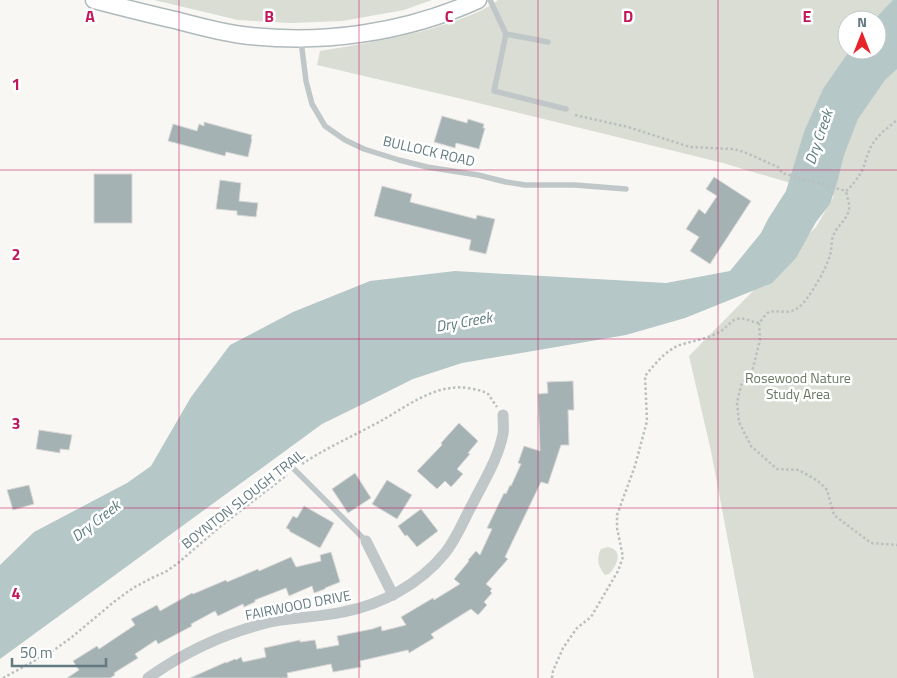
<svg xmlns="http://www.w3.org/2000/svg" width="897" height="678" font-family="'Titillium Web',sans-serif">
<style>
.green{fill:#d9ddd3;fill-rule:evenodd}
.water{fill:#b5c7c7}
.building{fill:#a5b2b4;stroke:#d9d8d7}
.lines{fill:none;stroke-linecap:round;stroke-linejoin:round}
.secondary-casing{stroke:#b0babc;stroke-width:19}
.path{stroke:#babfc0;stroke-width:2.5;stroke-dasharray:2.5 2.5;stroke-linecap:butt}
.lane{stroke:#c0c7c9;stroke-width:5.5}
.street{stroke:#c0c7c9;stroke-width:11}
.secondary{stroke:#fff;stroke-width:16}
.grid{fill:none;stroke:#c2185b;stroke-width:1;stroke-opacity:0.55}
.labels{text-anchor:middle;stroke-width:5;stroke-linejoin:round;paint-order:stroke}
.street-label{font-size:14px;fill:#627a80;stroke:#fff}
.park-label{font-size:14px;fill:#6b7861;stroke:#fff}
.water-label{font-size:15px;font-style:italic;fill:#5c7b7b;stroke:#fff}
.grid-label{font-size:16px;text-anchor:middle;font-weight:bold;fill:#c2185b;stroke:#fff;stroke-width:5;stroke-linejoin:round;paint-order:stroke}
</style>
<rect width="100%" height="100%" fill="#f8f7f4"/>
<g class="green">
<path d="M154 0H432L404 10 342 21 291 23 238 20Z"/>
<path d="M498 0H897V678H754L711 451 689 356 816 227 834 196 723 163 462 99 317 65 320 51C373 42 428 34 478 12 485 9 492 4 498 0ZM847 20H877V50H847Z"/>
<path d="M608 547C624 550 617 566 609 574L605 575C598 567 596 558 601 549Z"/>
</g>
<path class="water" d="M893 0H897V69L885 80 858 119 844 155 837 183 830 204 816 222 796 258 772 283 685 318 626 335 462 363 413 379 367 402 322 424 0 659V565L34 532 127 483 151 466 191 397 230 345 293 312 370 281 455 271 666 283 730 271 761 233 768 219 786 191 804 132 823 89 850 50H877V20H874Z"/>
<g class="building">
<path d="M442 116 467 123 468 119 484 124 483 128H485L479 149 456 143 455 148 434 142Z"/>
<path d="M204 122 252 135 251 139H252L248 157 226 152 225 156 168 141 173 124 197 131 199 124 204 126Z"/>
<rect x="94" y="174" width="38" height="49"/>
<path d="M714 177 751 201 710 264 690 251 699 237 686 229 699 209 705 214 717 196 706 189Z"/>
<path d="M220 180 241 183 239 201 258 203 256 217 237 215V211L216 209Z"/>
<path d="M382 186 412 194 410 202 476 219 477 215 495 219 486 254 469 250 471 240 374 216Z"/>
<path d="M573 381 574 410H568L569 445H561L548 484 541 482 505 557 508 559 486 584 492 589 490 591 492 593 484 602 487 605 478 615 471 609 431 634 434 638 409 653 408 650 360 661 361 667 333 672 331 664 287 673 288 678H190L226 662V663L235 659 236 660 241 657 243 662 266 657 264 648 300 640V642L315 640 317 649 339 645 337 636 372 629 381 626 382 631 406 625 401 617 433 598 434 600 460 584 454 579 469 561 468 560 476 551 480 555 492 529 487 528 504 493 506 494 510 485 511 486 521 464 518 463 524 446 540 451 538 394 548 393 547 382Z"/>
<path d="M459 423 478 441 468 453 470 454 457 469 463 474 451 487 445 481 437 489 417 471 442 445 441 443Z"/>
<path d="M39 430 72 435 69 450 60 449V453L36 449Z"/>
<path d="M355 473 371 498 348 513 332 489Z"/>
<path d="M387 480 412 495 397 519 372 504Z"/>
<path d="M29 485 34 504 13 510 7 490Z"/>
<path d="M304 506 334 523 320 548 289 531 290 530 286 528 293 516 297 518Z"/>
<path d="M421 509 438 531 417 547 407 535 405 536 398 526Z"/>
<path d="M331 552 340 582 325 588V589L314 593 312 586 289 596 286 588 255 600V602L244 607 243 604 218 616 215 611 191 624 192 626 158 644 156 640 135 654 138 658 114 673 115 675 110 678H67L79 670 73 661 97 646 99 649 135 625 131 619 157 605 160 611 192 593 193 594 226 580 227 582 258 569 259 571 291 557 296 567 321 561 320 555Z"/>
</g>
<g class="lines">
<g class="secondary-casing">
<path id="secondary" d="M94 0C121 7 148 14 175 20 198 26 220 32 242 35 321 45 405 33 478 0"/>
</g>
<g class="path">
<path d="M575 115 628 127 690 147 733 149 744 152 778 167 782 173 846 191"/>
<path d="M846 191C852 186 857 179 861 173 866 163 867 152 873 143 879 134 889 127 897 120"/>
<path d="M759 323 760 340 753 368 741 385 737 403 739 422 751 446 777 469 799 470 818 481 827 490 834 515 871 543 897 545"/>
<path d="M302 464C326 448 353 436 379 422 401 410 425 391 451 388 459 386 481 389 488 394 491 398 494 403 497 407"/>
<path d="M3 678 54 650 72 637 115 601 133 588 152 578 167 571 178 563 222 525 287 475"/>
<path d="M552 678 553 671 563 648 577 628 591 617 618 571 623 557 617 528V515L635 466 647 421 645 376C655 364 666 350 680 345 693 341 710 338 721 331 726 328 731 321 736 319 745 317 751 322 759 323 762 320 765 314 769 312 779 309 787 316 799 307 809 299 827 268 830 255 832 249 831 242 833 236 837 226 846 221 849 210 850 204 847 197 846 191"/>
</g>
<g class="lane">
<path d="M490 0 506 34 494 91 566 109"/>
<path d="M506 34 548 42"/>
<path d="M301 41 306 81 312 104 325 126 345 140 364 149 399 160 427 167 478 175 506 182 525 185H575L626 189"/>
<path d="M294 469 366 541"/>
</g>
<g class="street">
<path d="M366 541 393 595"/>
<path d="M148 678C186 651 230 631 275 621 297 617 321 617 343 612 381 605 420 584 445 553 457 538 464 519 473 503 484 481 498 459 503 434 504 428 503 421 503 415"/>
</g>
<use href="#secondary" class="secondary"/>
</g>
<path class="grid" d="M179 0V678M359 0V678M538 0V678M718 0V678M0 170H897M0 339H897M0 508H897"/>
<g class="labels">
<g class="street-label">
<text transform="translate(429 151) rotate(13)" y="5">BULLOCK ROAD</text>
<text transform="translate(243 499) rotate(-38)" y="5">BOYNTON SLOUGH TRAIL</text>
<text transform="translate(298 605) rotate(-11)" y="5">FAIRWOOD DRIVE</text>
</g>
<g class="park-label">
<text x="798" y="383">Rosewood Nature<tspan x="798" dy="16">Study Area</tspan></text>
</g>
<g class="water-label">
<text transform="translate(819 137) rotate(-71)" y="5">Dry Creek</text>
<text transform="translate(464 322) rotate(-10)" y="5">Dry Creek</text>
<text transform="translate(96 521) rotate(-38)" y="5">Dry Creek</text>
</g>
</g>
<g class="grid-label">
<text x="90" y="22">A</text>
<text x="269" y="22">B</text>
<text x="449" y="22">C</text>
<text x="628" y="22">D</text>
<text x="807" y="22">E</text>
<text x="16" y="90">1</text>
<text x="16" y="260">2</text>
<text x="16" y="429">3</text>
<text x="16" y="599">4</text>
</g>
<g transform="translate(862 35)"><circle r="24" fill="#ffffff" stroke="#c0cacc"/>
<path d="M0-4L9 19L0 12L-9 19Z" fill="#e8242a"/>
<text y="-8" font-size="14" font-weight="bold" text-anchor="middle" fill="#627a80">N</text>
</g>
<path d="M12 658v8h94v-8" fill="none" stroke="#627a80" stroke-width="2.5"/>
<text x="20" y="658" font-size="15" fill="#627a80" stroke="#ffffff" stroke-width="4" paint-order="stroke">50 m</text>
</svg>
